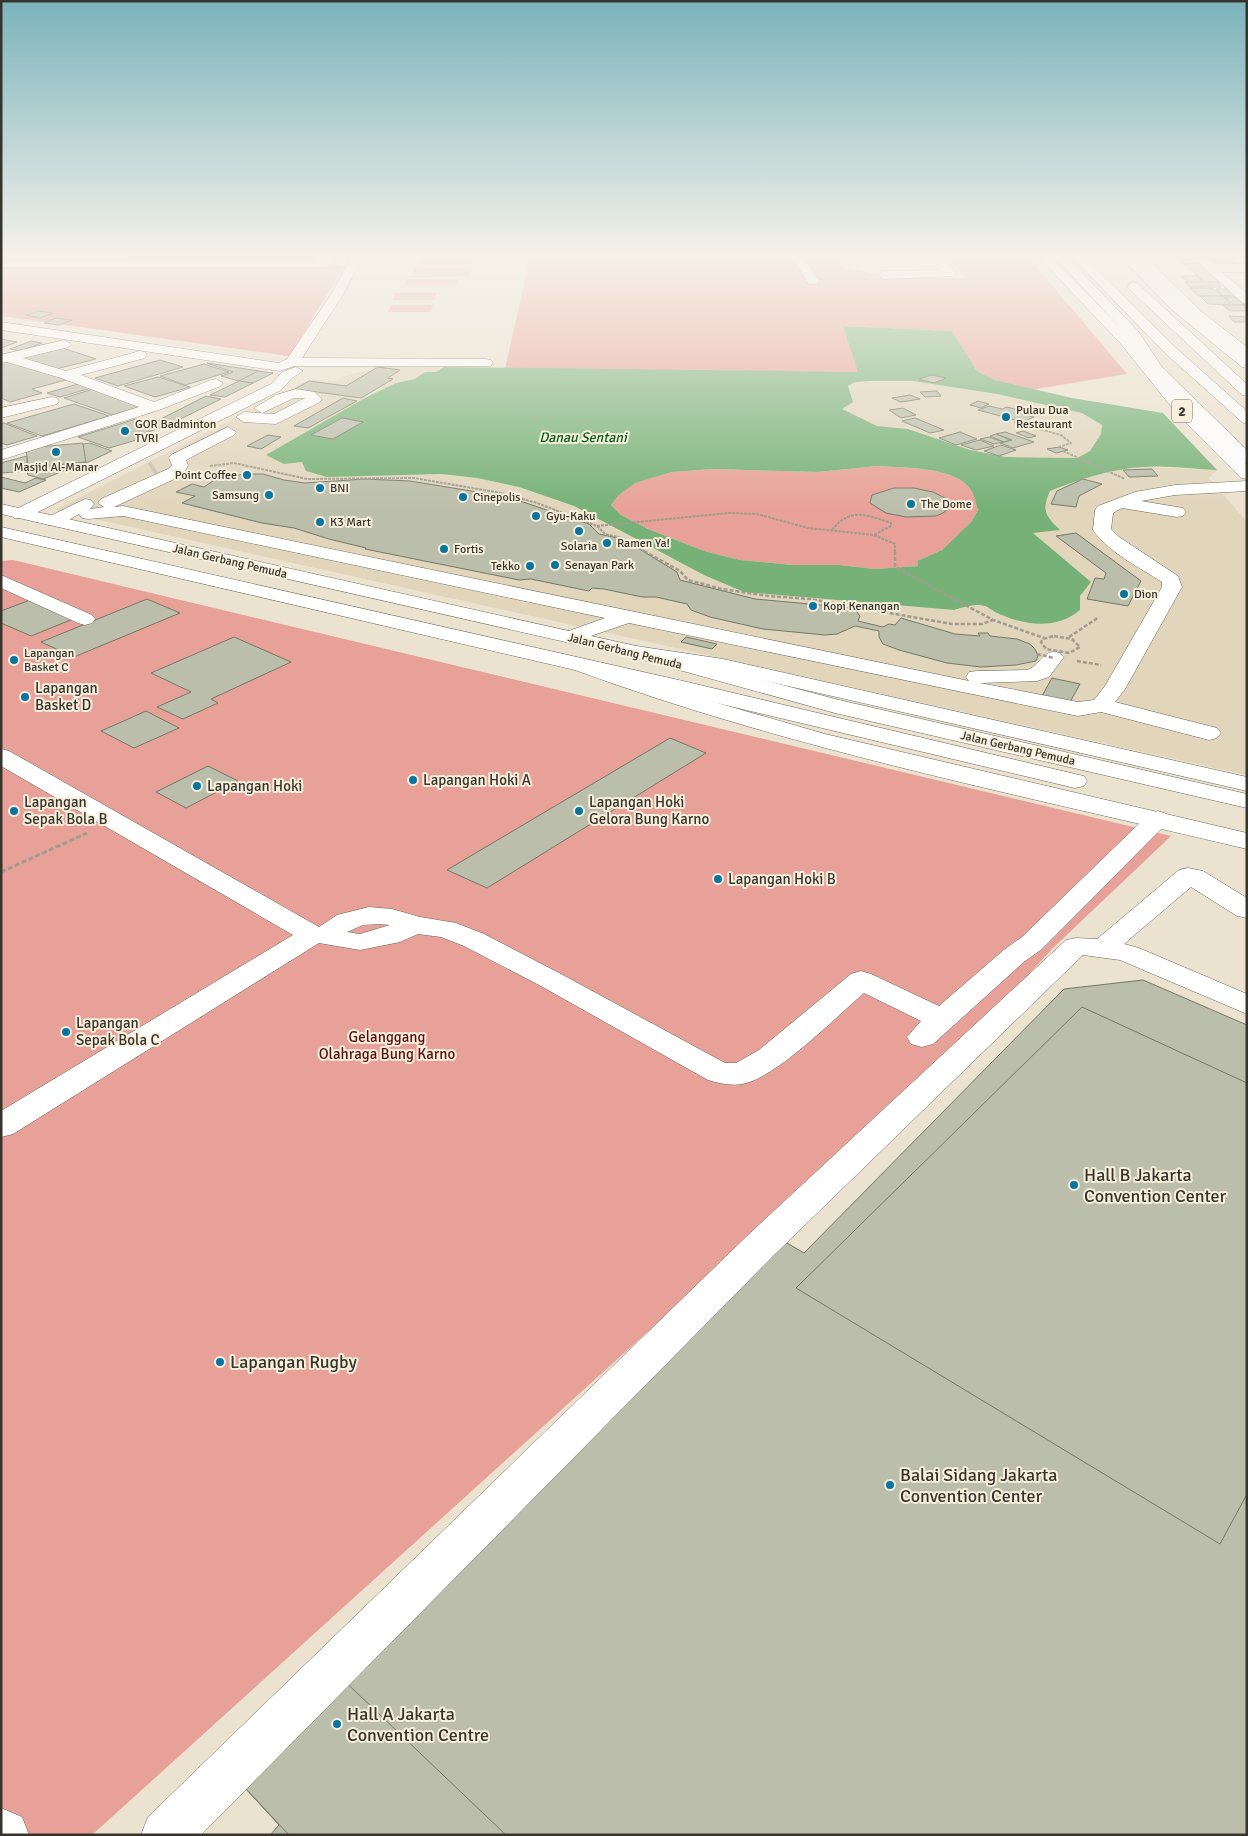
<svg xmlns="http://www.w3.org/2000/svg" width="1248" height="1836" font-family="Signika,sans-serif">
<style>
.built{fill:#e1d5bc}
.green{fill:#e8a198}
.water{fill:#76b177;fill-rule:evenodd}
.building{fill:#bbbeab;stroke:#757867}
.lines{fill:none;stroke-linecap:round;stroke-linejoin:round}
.minor-tunnel{stroke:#c7bfaf;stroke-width:16;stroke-dasharray:16 8;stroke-linecap:butt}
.minor-casing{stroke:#6b6454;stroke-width:1}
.major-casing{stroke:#6b6454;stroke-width:1}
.highway-casing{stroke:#6b6454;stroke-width:1}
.path-far2{stroke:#a29b8e;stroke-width:2;stroke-dasharray:3 1;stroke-linecap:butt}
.path-far1{stroke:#a29b8e;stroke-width:2.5;stroke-dasharray:4 2;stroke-linecap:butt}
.path{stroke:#a29b8e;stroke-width:3;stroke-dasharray:5 2.5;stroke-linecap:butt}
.minor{fill:#fff;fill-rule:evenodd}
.major{fill:#fff;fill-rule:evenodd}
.highway{fill:#fff;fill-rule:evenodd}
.path-bridge{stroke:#a29b8e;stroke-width:2.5;stroke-dasharray:4 2;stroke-linecap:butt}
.poi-dot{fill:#0775a0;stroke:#f8f0dd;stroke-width:2}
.labels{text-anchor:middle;stroke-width:4;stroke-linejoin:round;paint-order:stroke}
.far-poi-label{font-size:12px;fill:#37342d;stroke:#f8f0dd;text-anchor:start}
.far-street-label{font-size:12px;fill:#37342d;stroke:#f8f0dd}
.shield{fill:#f8f0dd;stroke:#716c62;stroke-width:1}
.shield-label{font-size:14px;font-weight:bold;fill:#37342d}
.far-water-label{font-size:14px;font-style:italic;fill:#066219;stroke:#f8f0dd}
.poi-label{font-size:15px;fill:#37342d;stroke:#f8f0dd;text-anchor:start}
.park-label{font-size:15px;fill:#580e0c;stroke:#f8f0dd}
.near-poi-label{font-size:18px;fill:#37342d;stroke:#f8f0dd;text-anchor:start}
</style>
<rect width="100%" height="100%" fill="#ebe2d0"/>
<g class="built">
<path d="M375 366 444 367 436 372H425L415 379 396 383 284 464 302 462 327 477 441 474 477 478 519 487 574 506 661 553 744 592 954 610 970 605 984 606 1025 623H1045L1080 610V596L1091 582 1032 532 1060 530 1048 517 1045 503 1050 491 1085 477 1129 468 1145 467 1217 470 1209 478 1247 522V775L55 510 310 379 332 382 343 376 373 369Z"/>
<path d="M870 381H913L997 394 1053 406 1082 413 1102 425 1101 434 1090 451 1077 458 1006 457 970 450 908 429 877 426 842 409 853 402 848 386 855 382Z"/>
</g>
<g class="green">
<path d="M531 253 834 254 844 268 897 278H965L947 253H1025L1127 374 1030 390 995 380 977 371 952 331 843 326 859 372 505 369Z"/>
<path d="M423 259H472L470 265H420Z"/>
<path d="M1 264 313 266 345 265 291 354 288 356 1 316Z"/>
<path d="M416 268H473L470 276 412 275Z"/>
<path d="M407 279H458L455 286H403Z"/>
<path d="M396 293H437L434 300H393Z"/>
<path d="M391 305H433L431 312H388Z"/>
<path d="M878 466C903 468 959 466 972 492 975 497 976 505 978 510L972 521 942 550 917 561 918 566 875 569 839 565H792L740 560 704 551 648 529 621 515 611 505 619 495 634 483 672 472 713 469 817 472Z"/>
<path d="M13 560 1171 836 1053 948 1017 987 899 1104 92 1835H1V561Z"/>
</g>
<path class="water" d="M843 326 952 331 977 371 995 380 1072 398 1163 413 1217 470C1193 469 1167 465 1143 467 1111 469 1080 479 1050 491 1041 511 1046 516 1060 530L1033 533 1091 582 1080 596V610C1055 631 1022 625 995 612 992 610 988 607 985 606 974 603 964 607 954 610L744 592 704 575 574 506 519 487 477 478 441 474 327 477 306 471 302 462 284 464 266 455 365 398 396 383 415 379 425 372H436L444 367 858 372ZM870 381H913L997 394 1082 413 1102 425 1101 434 1090 451 1077 458 1006 457 970 450 908 429 877 426 842 409 853 402 848 386 855 382ZM878 466C903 468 959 466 972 492 975 497 976 505 978 510L972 521 942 550 917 561 918 566 875 569 839 565H792L740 560 704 551 648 529 621 515 611 505 619 495 635 483 672 472 713 469 817 472Z"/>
<g class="building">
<path d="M131 253H318L314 260H124Z"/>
<path d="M1202 253H1223L1227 256H1205Z"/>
<path d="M1226 253H1240L1246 258H1232Z"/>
<path d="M1172 254H1189L1202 264H1184Z"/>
<path d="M1205 256H1227L1230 260 1208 259Z"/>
<path d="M1211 260H1230L1238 267H1218Z"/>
<path d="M1184 264H1202L1224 282H1205Z"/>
<path d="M1181 276H1197L1204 281H1187Z"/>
<path d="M1185 282H1216L1221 287H1190Z"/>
<path d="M1190 288H1212L1222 296H1199Z"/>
<path d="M1216 289H1234L1242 296H1223Z"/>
<path d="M1200 296H1223L1231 305 1208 304Z"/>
<path d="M1225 297H1236L1245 305H1234Z"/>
<path d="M1223 305H1244L1247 311H1230Z"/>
<path d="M39 311 53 313 40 318 26 315Z"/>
<path d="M1229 316 1247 317V322H1234Z"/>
<path d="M56 318 72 320 59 325 44 323Z"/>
<path d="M1 339 17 342 1 348Z"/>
<path d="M31 341 42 343 21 351 10 349Z"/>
<path d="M60 347 96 359 56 369 20 357Z"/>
<path d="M9 360 66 380 32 389 42 393 10 402 1 398V362Z"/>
<path d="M160 360 183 367 118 386 95 378Z"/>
<path d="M207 363 259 371 239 381 221 376 233 372Z"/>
<path d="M204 364 229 372 185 385 160 376Z"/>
<path d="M378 367 400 370 388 378 393 379 361 398 295 389 309 381 346 386Z"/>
<path d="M258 371 273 373 253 383 239 381Z"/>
<path d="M931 375 946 378 934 383 919 379Z"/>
<path d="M158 377 190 387 155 397 124 386Z"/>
<path d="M239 381 253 383 225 397 210 395Z"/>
<path d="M78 384 91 388 60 397 47 393Z"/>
<path d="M93 389 142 406 112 415 64 398Z"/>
<path d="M937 391 941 396 925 397 920 392Z"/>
<path d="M910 395 920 399 901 402 892 398Z"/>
<path d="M206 396 221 399 162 428 151 424Z"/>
<path d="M343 398 357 401 308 428 294 426Z"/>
<path d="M978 401 989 404 981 408 970 405Z"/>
<path d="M74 404 109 416 42 436 7 423Z"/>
<path d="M989 406 1002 409 1007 407 1027 412 1022 414 1034 417 1023 422 978 410Z"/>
<path d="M903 408 916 415 901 418 889 410Z"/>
<path d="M342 418 363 422 333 439 311 435Z"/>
<path d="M915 418 944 430 930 433 902 421Z"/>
<path d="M136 419 161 428 134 436 140 439 109 448 78 437Z"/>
<path d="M4 423 37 436 7 445 1 443V424Z"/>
<path d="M1023 431 1036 436 1029 438 1016 433Z"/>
<path d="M960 432 977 439 956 445 939 438Z"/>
<path d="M1005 432 1034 442 1013 448 1000 443 1012 440 996 434Z"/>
<path d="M996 434 1010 440 1004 442 990 436Z"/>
<path d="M268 435 281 437 261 449 247 446Z"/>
<path d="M989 437 1003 442 994 444 980 439Z"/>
<path d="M980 440 994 446 976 450 961 445Z"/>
<path d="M83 443 86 462 28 468 26 448Z"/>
<path d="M90 443 112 451 86 463 83 444Z"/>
<path d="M1001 445 1016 450 999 456 984 451Z"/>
<path d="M1059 447 1068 450 1056 453 1047 449Z"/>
<path d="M27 456V471L1 473V463Z"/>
<path d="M86 462 43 479 28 475 27 471 28 468Z"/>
<path d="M1152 469 1158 476 1129 477 1123 470Z"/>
<path d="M244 474H263L284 480 305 483 364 479 410 481 508 497 589 524 599 534 623 539 677 572 680 580 755 599 854 608 860 616 858 621 883 627 889 624 895 625 901 618 955 634 980 636 978 633H988L990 636 1017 639 1030 644 1035 649 1038 656 1036 661 1016 665 981 667 947 663 899 650 883 644 879 637V631L855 626 837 634 825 635 763 629 710 617 691 610 687 604 656 597H642L604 589 592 588 589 591 531 579 519 580 365 549 366 548 329 539 294 528 262 523 182 503 195 496 176 492 192 484 204 487 216 479Z"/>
<path d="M1 477 25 483 36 478 46 480 19 492 1 488Z"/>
<path d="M1083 479 1102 484 1079 496 1076 507 1051 504 1057 491Z"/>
<path d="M894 488H914L933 492 947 499 951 506 943 513 936 516 906 517 886 513 870 503 872 495Z"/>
<path d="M1076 533 1141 581 1128 606 1087 599 1095 578 1104 579 1106 573 1056 536Z"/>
<path d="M147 599 180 613 74 657 41 642Z"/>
<path d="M30 600 73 619 31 636 1 623V611Z"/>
<path d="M234 637 291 662 211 699 218 703 183 719 157 707 191 692 151 673Z"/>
<path d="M686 637 717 644 712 649 681 642Z"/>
<path d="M1052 678 1080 684 1070 702 1042 696Z"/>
<path d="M146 711 179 728 134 748 101 731Z"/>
<path d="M670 738 706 753 487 888 447 870Z"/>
<path d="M208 766 238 781 186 808 156 792Z"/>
<path d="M1143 980 1247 1025V1835H270L279 1825 233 1775 775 1236 804 1253 1064 989Z"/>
<path d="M1082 1007 1247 1083V1494L1220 1544 796 1288Z"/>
<path d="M335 1672 506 1835H289L233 1775Z"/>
</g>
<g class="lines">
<path class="minor-tunnel" d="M152 470 155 468"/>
<g class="minor-casing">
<g id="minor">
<path d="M327 253H338L329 266 325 267H1V261H322Z"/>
<path d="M354 253H365L342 296 302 358 486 359 491 360 493 363 491 366H294L280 371 1 330V322L279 363 287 359 330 296Z"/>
<path d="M789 253H800L819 281 817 284H809Z"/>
<path d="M928 253H939L956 273 954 276 884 279 878 275 884 271 941 270Z"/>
<path d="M1051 253H1063L1138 331 1162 367 1247 450V464L1241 462 1152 373 1128 336Z"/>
<path d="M1117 253H1129L1179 303 1247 357V368L1242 367 1171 309Z"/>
<path d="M1188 253H1200L1213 264H1247V272H1221L1247 293V304L1243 303Z"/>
<path d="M64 340 71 344 69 347 23 358 66 371 140 351 145 352 147 355 145 358 81 375 154 402 211 380 216 379 223 383 221 386 159 410 1 460V450L139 407 61 378 7 362 1 363V355Z"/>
<path d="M296 367 303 371 292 378 281 390 26 518H14L11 514 14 510 271 384 282 372Z"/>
<path d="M296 389 315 392 322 399 320 402 276 424 244 422 236 417 244 412 274 414 305 398H294L262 413 254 408 276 395Z"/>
<path d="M52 397 57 398 59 401 57 404 1 418V408Z"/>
<path d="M228 427 236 432 234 435 186 460 188 465 183 475 114 507 123 506 969 681 966 677 969 672 977 671 1027 670C1042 665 1042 648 1060 653L1064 657 1049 677 1037 681 980 683 1078 702 1094 700 1105 686 1162 587V582C1139 567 1109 553 1093 530L1095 510 1098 506 1135 492 1175 485 1247 481V491L1175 495 1141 501 1183 508 1186 512 1183 516 1177 517 1122 508 1113 513 1111 529 1119 537 1178 576 1182 587 1125 689 1115 702 1217 728 1221 733 1217 738 1209 740 1101 712 1078 716 629 623 570 643 563 641 560 637 563 633 605 618 123 516 88 519 82 518 79 514 60 525H48L45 521 48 517 85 499 91 500 94 504 90 509 104 507 98 503 101 499 170 468 172 465 169 458 171 455Z"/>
<path d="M1 575 92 615 95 619 92 623 85 625 78 623 1 588Z"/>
<path d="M1 749 9 751 319 927 337 915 369 907 392 909 420 917 456 923 484 934 561 974 725 1063H736L759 1050 851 974 861 971 871 974 939 1006 1005 949 1022 937 1149 814 1158 811 1167 814 1171 819 1042 949 1025 961 933 1044 922 1047 911 1044 907 1037 921 1021 864 993C837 1016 775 1079 742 1084 731 1086 718 1083 708 1080L541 986 464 946 441 937 418 934 400 942 360 950 319 943 13 1134 1 1137V1111L293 935 1 766ZM380 924 390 925 360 934 347 932 363 925Z"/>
<path d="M1188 868 1203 871 1247 898V918L1237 916 1191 887 1124 944 1139 948 1247 994V1014L1120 960 1083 955 773 1256 201 1835H141L148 1817 747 1236 1066 940 1076 938 1097 939 1179 870Z"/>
<path d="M1 1808 22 1817 29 1835H1Z"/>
</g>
</g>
<g class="major-casing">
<g id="major">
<path d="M1 504 636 646 839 700 1247 794V808L835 713 632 657 1 514Z"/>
<path d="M1 527 683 681 1075 774 1084 776 1087 781 1084 786 1075 788 683 695 1 537Z"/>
</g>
</g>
<g class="highway-casing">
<g id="highway">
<path d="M1035 253H1047L1131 338 1187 408 1247 465V479L1241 478 1177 414 1121 344Z"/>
<path d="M1068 253H1080L1176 348 1247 411V424L1242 422 1166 354Z"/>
<path d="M1129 253H1141L1202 312 1247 347V358L1242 357 1192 318Z"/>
<path d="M1133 282 1137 283 1247 384V396L1242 395 1129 289 1127 286Z"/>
<path d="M636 646 723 659 1247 777V791L723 671 629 656 625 652 629 648Z"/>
<path d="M583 659 676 691 825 734 1247 833V849C1021 795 793 750 575 670L572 665 575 660Z"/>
</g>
</g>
<g class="path-far2">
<path d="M1014 422 1061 435 1071 443 1059 447"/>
<path d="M1063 451 1125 479"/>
<path d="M210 466 234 463 307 479 414 478 501 493 537 503 597 526 605 534 622 538 646 552"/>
<path d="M597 526 729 513 757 514 808 528 874 535 895 544V552"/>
<path d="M832 530C850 507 867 515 891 523V526L874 535"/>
</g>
<g class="path-far1">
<path d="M644 551 680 571 688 580 722 589 768 596 810 599 952 624H982L993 620"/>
<path d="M895 551V567L993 620 1044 638"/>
<path d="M1054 636 1072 639 1080 647 1069 653 1046 649 1041 642 1043 639Z"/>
<path d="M1069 637 1099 617"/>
<path d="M1077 661 1101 665"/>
</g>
<path class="path" d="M1 872 87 833"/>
<use href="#minor" class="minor"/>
<use href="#major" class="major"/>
<use href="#highway" class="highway"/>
<path class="path-bridge" d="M1037 654 1054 658"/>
</g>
<linearGradient id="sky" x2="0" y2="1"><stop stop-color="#7ab3bb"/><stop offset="0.5" stop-color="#f6f2ea"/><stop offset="1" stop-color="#f6f2ea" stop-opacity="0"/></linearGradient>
<rect width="1248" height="510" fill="url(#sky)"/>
<g class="poi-dot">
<circle cx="1006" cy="417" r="5"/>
<circle cx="125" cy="431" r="5"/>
<circle cx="56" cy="452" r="5"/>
<circle cx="247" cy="475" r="5"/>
<circle cx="320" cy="488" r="5"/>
<circle cx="269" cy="495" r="5"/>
<circle cx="463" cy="497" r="5"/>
<circle cx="911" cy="504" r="5"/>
<circle cx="536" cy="516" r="5"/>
<circle cx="320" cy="522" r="5"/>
<circle cx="579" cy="531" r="5"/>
<circle cx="607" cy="543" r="5"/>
<circle cx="444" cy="549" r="5"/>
<circle cx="555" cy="565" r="5"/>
<circle cx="530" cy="566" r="5"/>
<circle cx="1124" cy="594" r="5"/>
<circle cx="813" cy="606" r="5"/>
<circle cx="14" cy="660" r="5"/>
<circle cx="25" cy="697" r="5"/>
<circle cx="413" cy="780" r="5"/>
<circle cx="197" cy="786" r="5"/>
<circle cx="14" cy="811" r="5"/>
<circle cx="579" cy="811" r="5"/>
<circle cx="718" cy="879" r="5"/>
<circle cx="66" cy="1032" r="5"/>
<circle cx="1074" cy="1185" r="5"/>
<circle cx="220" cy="1362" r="5"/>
<circle cx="890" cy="1485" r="5"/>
<circle cx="337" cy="1724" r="5"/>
</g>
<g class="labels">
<g class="far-poi-label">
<text x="1016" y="414">Pulau Dua<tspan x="1016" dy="14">Restaurant</tspan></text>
<text x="135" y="428">GOR Badminton<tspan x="135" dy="14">TVRI</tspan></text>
<text x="56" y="471" text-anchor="middle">Masjid Al-Manar</text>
<text x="237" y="479" text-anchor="end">Point Coffee</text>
<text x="330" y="492">BNI</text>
<text x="259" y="499" text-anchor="end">Samsung</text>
<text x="473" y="501">Cinepolis</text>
<text x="921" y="508">The Dome</text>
<text x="546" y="520">Gyu-Kaku</text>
<text x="330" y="526">K3 Mart</text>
<text x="617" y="547">Ramen Ya!</text>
<text x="579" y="550" text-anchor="middle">Solaria</text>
<text x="454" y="553">Fortis</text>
<text x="565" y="569">Senayan Park</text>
<text x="520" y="570" text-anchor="end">Tekko</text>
<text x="1134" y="598">Dion</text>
<text x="823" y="610">Kopi Kenangan</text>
<text x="24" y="657">Lapangan<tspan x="24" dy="14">Basket C</tspan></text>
</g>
<g class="far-street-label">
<text transform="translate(230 561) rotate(13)" y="4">Jalan Gerbang Pemuda</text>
<text transform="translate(625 651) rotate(14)" y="4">Jalan Gerbang Pemuda</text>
<text transform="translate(1018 748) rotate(13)" y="4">Jalan Gerbang Pemuda</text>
</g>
<rect class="shield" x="1172" y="399.5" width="20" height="23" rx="4"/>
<g class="shield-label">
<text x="1182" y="416">2</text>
</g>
<g class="far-water-label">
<text x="583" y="442">Danau Sentani</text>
</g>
<g class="poi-label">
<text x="35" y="693">Lapangan<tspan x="35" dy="17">Basket D</tspan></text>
<text x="423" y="785">Lapangan Hoki A</text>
<text x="207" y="791">Lapangan Hoki</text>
<text x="24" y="807">Lapangan<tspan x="24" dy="17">Sepak Bola B</tspan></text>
<text x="589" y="807">Lapangan Hoki<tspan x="589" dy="17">Gelora Bung Karno</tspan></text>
<text x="728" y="884">Lapangan Hoki B</text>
<text x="76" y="1028">Lapangan<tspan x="76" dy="17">Sepak Bola C</tspan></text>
</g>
<g class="park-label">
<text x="387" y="1042">Gelanggang<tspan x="387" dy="17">Olahraga Bung Karno</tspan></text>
</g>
<g class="near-poi-label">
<text x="1084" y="1181">Hall B Jakarta<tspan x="1084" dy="21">Convention Center</tspan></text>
<text x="230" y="1368">Lapangan Rugby</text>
<text x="900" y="1481">Balai Sidang Jakarta<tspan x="900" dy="21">Convention Center</tspan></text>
<text x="347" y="1720">Hall A Jakarta<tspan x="347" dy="21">Convention Centre</tspan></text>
</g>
</g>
<rect width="1248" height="1836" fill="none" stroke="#37342d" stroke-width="5"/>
</svg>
